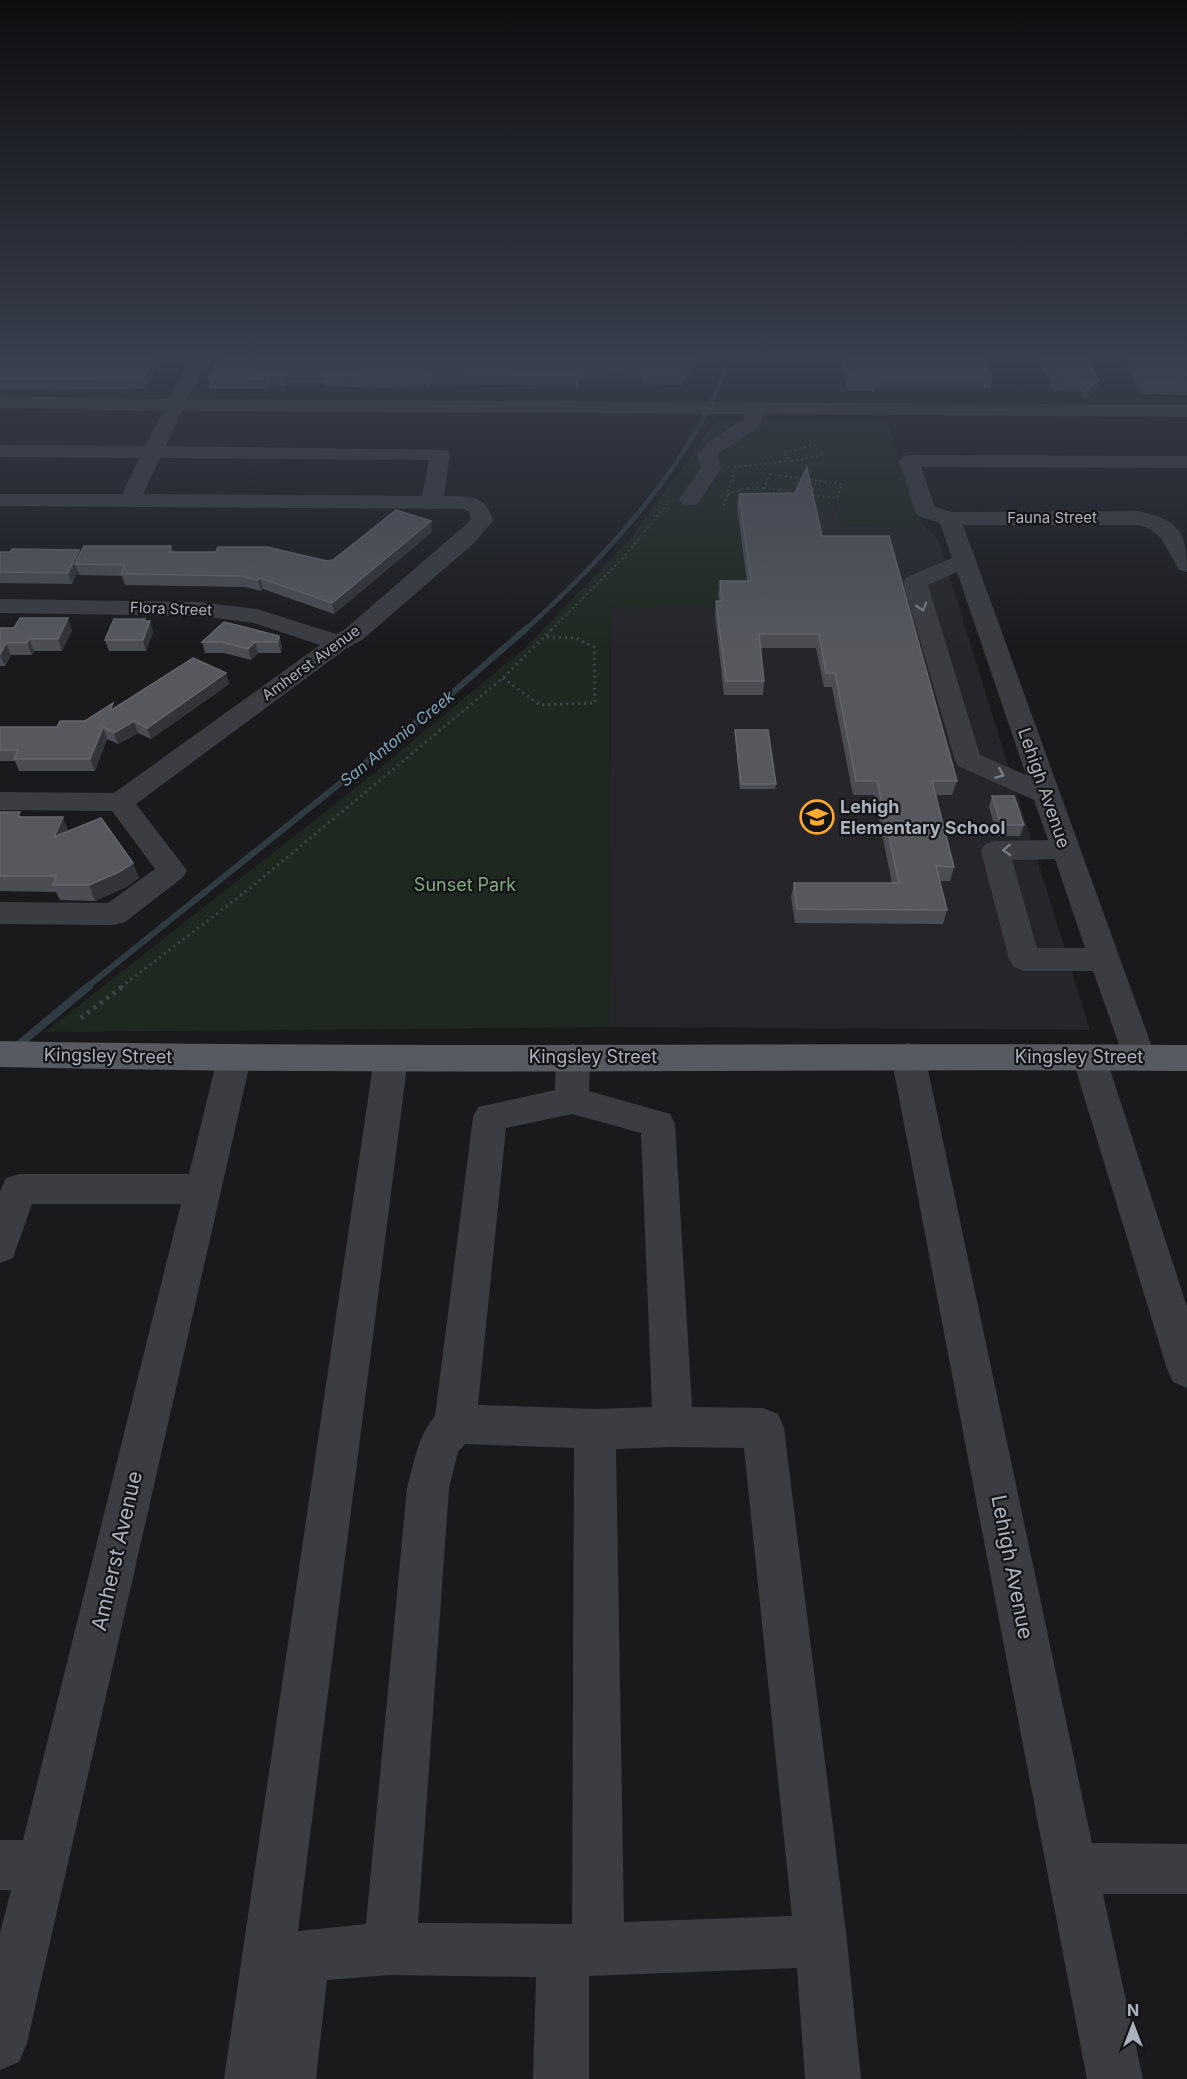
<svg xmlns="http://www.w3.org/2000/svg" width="1187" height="2079" font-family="Inter,sans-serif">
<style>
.built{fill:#26262a}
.green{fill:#1f2820}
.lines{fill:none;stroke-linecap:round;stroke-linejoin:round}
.stream-far2{stroke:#2f3b42;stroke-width:4.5}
.stream-far1{stroke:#2f3b42;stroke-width:6}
.stream{stroke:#2f3b42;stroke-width:8}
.path-far2{stroke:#414449;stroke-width:2;stroke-dasharray:2 3;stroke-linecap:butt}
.path-far1{stroke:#414449;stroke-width:3;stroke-dasharray:2 4;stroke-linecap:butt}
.path{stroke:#414449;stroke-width:4.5;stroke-dasharray:3 5;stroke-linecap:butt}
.minor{fill:#3b3d42;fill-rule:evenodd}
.major{fill:#575a61;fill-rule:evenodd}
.wall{fill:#4b4d52}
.shaded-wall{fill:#333438}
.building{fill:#56585e;stroke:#63666c;stroke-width:1.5}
.oneway{stroke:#797d86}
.labels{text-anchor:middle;stroke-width:4.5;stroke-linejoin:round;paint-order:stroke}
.far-street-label{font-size:15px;fill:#acb2bd;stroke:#151518}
.far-water-label{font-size:16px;font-style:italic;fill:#81a4ba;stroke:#151518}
.street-label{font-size:18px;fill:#acb2bd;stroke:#151518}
.poi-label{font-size:18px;font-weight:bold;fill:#acb2bd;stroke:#151518;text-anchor:start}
.park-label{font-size:18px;fill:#83a982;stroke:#151518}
.near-street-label{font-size:21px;fill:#acb2bd;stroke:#151518}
</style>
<rect width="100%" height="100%" fill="#1a1a1d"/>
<path class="built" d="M735 507H835L843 526 922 524 938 539 1090 1030 609 1027 611 607 716 605Z"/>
<path class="green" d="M717 419H887L901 469 922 524 843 526 835 507H736L748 594 718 595 717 605 611 608 609 1027 45 1032 368 778 526 647 631 538Z"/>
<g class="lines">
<path class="stream-far2" d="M525 630C592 569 658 500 702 421 713 401 721 379 730 358"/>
<path class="stream-far1" d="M87 987 451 694 527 628"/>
<path class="stream" d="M16 1047 89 986"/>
<g class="path-far2">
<path d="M814 445 824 454 792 461 783 453Z"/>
<path d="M770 474 842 484 837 498 764 488Z"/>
<path d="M794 494 801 478"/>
<path d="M728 495 744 488H764"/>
<path d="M811 495 817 480"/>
<path d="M724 506 735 467 792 461"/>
<path d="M551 630 622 559 670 501"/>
</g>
<g class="path-far1">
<path d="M503 678 540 705 595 703 594 647 576 638 547 637"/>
<path d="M121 987 249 889 503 678 553 628"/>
</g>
<path class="path" d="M81 1018 123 986"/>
<g class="minor">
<path d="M189 358H207L188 399 1187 405V417L764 414 760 426 718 454 721 468 698 504 690 505 682 504 679 499 701 468 697 455 709 441 743 420 744 414 182 411 166 446 447 450 450 454 444 496C468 497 486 493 493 521L474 543 362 640 347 648 136 804 182 864 187 871 182 878 125 922 114 925 0 924V902L108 903 155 869 112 811 0 810V792L114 793 320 645 254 623 199 616 0 613V599L199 602 257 609 336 634 344 630 471 520 469 512 464 509 0 506V494H122L139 458 0 457V445L145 446 163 411 0 408V396L169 399ZM160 458 429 460 422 496 143 494Z"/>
<path d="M909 455 1187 456V468L921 467 935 507 952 512 1139 511C1180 521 1187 531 1187 572L1179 570 1161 538 1150 529 1139 525H963L1156 1058 1151 1067 1139 1071 1127 1067 1093 971H1025L1014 967 1009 959 981 851 985 844 995 841 1048 840 1034 800 958 766 955 760 903 582 907 577 952 558 940 523 918 516 915 511 899 461 902 457ZM957 572 1026 775 980 755 928 585ZM1055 859 1085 948H1037L1012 860Z"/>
<path d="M908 1043 920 1047 925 1056 1092 1843 1187 1844V1894H1103L1143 2079H1087L891 1056 896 1047Z"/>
<path d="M573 1044 585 1048 590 1057 589 1091 670 1114 675 1124 692 1407 763 1408 778 1414 784 1428 847 1941 861 2079H805L797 1968 589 1976V2079H533L536 1977 390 1975 327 1980 316 2079H224L374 1058 379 1049 391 1045 403 1049 408 1058 298 1931 366 1924 407 1488C414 1462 418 1436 435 1416L473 1117 478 1107 555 1090 556 1057 561 1048ZM572 1114 641 1133 652 1407 595 1409 478 1405 506 1128ZM465 1444 574 1448 572 1924 418 1923 449 1488 458 1452ZM673 1447 744 1448 792 1916 624 1922 616 1449Z"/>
<path d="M1089 1044 1101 1048 1106 1057 1187 1307V1388L1173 1382 1167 1369 1072 1057 1077 1048Z"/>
<path d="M234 1046 246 1050 251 1059 27 2043 19 2062 0 2070V1933L11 1890H0V1840H23L181 1204H32L13 1258 0 1263V1192L6 1178 19 1174H189L217 1059 222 1050Z"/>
</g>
<path class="major" d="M0 1041C396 1049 791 1042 1187 1045V1071C791 1068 396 1076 0 1067Z"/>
</g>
<g class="wall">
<path d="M0 358H161L146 389 0 390Z"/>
<path d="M218 358 694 359V369L688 372V379H683L682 385 642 384V380H579V386L430 384 429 387 380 388 324 386 323 383H286L285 386H266L265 389H210L208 379Z"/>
<path d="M842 358H980L992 378 990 388H875V391H848L841 365Z"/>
<path d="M1038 358H1087L1096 391 1085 399 1080 391 1053 390Z"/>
<path d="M1130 358H1187V395L1143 394 1127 367Z"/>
<path d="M739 494 822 536 957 781 952 795H936L954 867 950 881H940L947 910 943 924 795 923 791 897 794 883H892L874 795H853L832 687H824L816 648H760L764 681 763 695H724L715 615 716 601H719L718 595 720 581H747L737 507Z"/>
<path d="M432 532 334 614 263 589 261 591 245 587 125 585 122 576 79 575 78 571 72 584 0 583V552L79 550 81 553 171 546 173 552 327 561Z"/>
<path d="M146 621 153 632 146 651H109L105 640Z"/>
<path d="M0 628 72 630 62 651H34L32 655H11L5 666H0Z"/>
<path d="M279 636 282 647 281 653H258L251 660 224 653H205L202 642Z"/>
<path d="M226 673 229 684 151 739 138 733 118 744 107 739 95 771H19L15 761H0V727H57L85 721 115 708Z"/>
<path d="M735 730 776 784 775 789H740L735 736Z"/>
<path d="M992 796 1024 825 1020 836H997L989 807Z"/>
<path d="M0 812 22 817 69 831 139 878 126 887 95 901 60 900 56 892 0 891Z"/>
</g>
<g class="shaded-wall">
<path d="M154 358H161L146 389 143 378Z"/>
<path d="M694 359V369L688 372 687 362Z"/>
<path d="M284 373 286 383 285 386 284 375Z"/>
<path d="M264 375 266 386 265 389 263 379Z"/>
<path d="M1099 381 1096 391 1085 399 1088 389Z"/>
<path d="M431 521 432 532 334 614 332 603Z"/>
<path d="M79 550 83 561 75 564 78 571 72 584 68 573Z"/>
<path d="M260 578 263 589 261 591 258 580Z"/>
<path d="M68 618 72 630 62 651 58 639Z"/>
<path d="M145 619 147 627 150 621 153 632 146 651 143 640Z"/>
<path d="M279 636 282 647 281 653 278 642Z"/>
<path d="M29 639 34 651 32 655 27 643Z"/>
<path d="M255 642 258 653 251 660 248 649Z"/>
<path d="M6 643 11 655 5 666 0 655Z"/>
<path d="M226 673 229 684 151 739 147 728Z"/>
<path d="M134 721 138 733 118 744 114 733Z"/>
<path d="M103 727 107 739 95 771 90 759Z"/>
<path d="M63 817 69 832 54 837Z"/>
<path d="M133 863 139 878 126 887 95 901 89 885Z"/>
</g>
<g class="building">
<path d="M0 358H154L143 378 0 379Z"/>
<path d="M218 358H694V359L687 362 688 369H682L683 374H642V370L579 369V375L429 373 428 377H379L322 376 323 373H284V375H264L263 379H208Z"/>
<path d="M843 358H980V359H984L992 378H876L877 381H850Z"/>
<path d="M1045 358H1087L1099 381 1088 389 1083 381 1056 380Z"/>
<path d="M1130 358H1187V385L1147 384Z"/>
<path d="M807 467 822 536H889L957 781H932L954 867 936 866 947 910 797 909 794 883H899L877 781H856L835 673H826L819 634H759L764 681H726L716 601H722L720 581H751L739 494 795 493Z"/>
<path d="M396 510 431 521 332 603 260 578 258 580 242 576 121 574 125 565 75 564 84 546H171L169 552H216L218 547H267L327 561 333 560Z"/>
<path d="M12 549 79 550 68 573 0 572V552H10Z"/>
<path d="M20 618H68L58 639H29L27 643H6L0 655V628H14Z"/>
<path d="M114 619H145L144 621H150L143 640H105Z"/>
<path d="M224 622 279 636 278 642H255L248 649 221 642H202Z"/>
<path d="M193 658 226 673 147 728 134 721 114 733 103 727 90 759H14L18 750H0V727H57L60 721H85L113 703 110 711Z"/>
<path d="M735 730H768L776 784H741Z"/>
<path d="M992 796H1014L1024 825H1001Z"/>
<path d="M0 812H20L18 817H63L54 837 101 818 133 863 119 872 89 885H53L56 876H0Z"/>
</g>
<defs><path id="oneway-chevron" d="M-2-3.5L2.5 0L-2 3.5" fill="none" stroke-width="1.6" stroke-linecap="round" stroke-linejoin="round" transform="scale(1.5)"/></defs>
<g class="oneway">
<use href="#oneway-chevron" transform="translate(922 607) rotate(73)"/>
<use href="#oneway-chevron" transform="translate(1000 774) rotate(23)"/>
<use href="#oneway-chevron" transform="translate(1007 850) rotate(178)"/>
</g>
<linearGradient id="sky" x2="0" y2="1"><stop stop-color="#0e0e10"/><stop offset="0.55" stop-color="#383e4c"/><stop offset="1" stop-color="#383e4c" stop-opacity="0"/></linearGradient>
<rect width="1187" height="649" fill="url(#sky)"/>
<defs>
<g id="school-ring" transform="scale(1.725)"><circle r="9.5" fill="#151518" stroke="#ffa930" stroke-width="1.5"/><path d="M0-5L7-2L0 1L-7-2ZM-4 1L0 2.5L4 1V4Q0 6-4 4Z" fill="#ffa930"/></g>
</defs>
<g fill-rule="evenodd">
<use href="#school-ring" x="817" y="817"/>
</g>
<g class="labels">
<g class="far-street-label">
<text x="1052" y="523">Fauna Street</text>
<text transform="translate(171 609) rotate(2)" y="5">Flora Street</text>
<text transform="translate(311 663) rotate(-36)" y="5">Amherst Avenue</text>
</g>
<g class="far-water-label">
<text transform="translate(397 738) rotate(-39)" y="6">San Antonio Creek</text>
</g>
<g class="street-label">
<text transform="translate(1044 788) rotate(71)" y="6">Lehigh Avenue</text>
<text transform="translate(108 1056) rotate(1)" y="6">Kingsley Street</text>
<text x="593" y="1063">Kingsley Street</text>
<text x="1079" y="1063">Kingsley Street</text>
</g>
<g class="poi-label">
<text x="840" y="813">Lehigh<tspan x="840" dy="21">Elementary School</tspan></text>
</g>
<g class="park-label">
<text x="465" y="891">Sunset Park</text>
</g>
<g class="near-street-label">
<text transform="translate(117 1551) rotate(-77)" y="7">Amherst Avenue</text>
<text transform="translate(1012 1567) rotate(79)" y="7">Lehigh Avenue</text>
</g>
</g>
<g transform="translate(1133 2025)" stroke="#151518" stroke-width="4.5" paint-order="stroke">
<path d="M0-4.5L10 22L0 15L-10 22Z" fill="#acb2bd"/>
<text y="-9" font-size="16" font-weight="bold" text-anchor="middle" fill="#acb2bd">N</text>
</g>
</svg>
